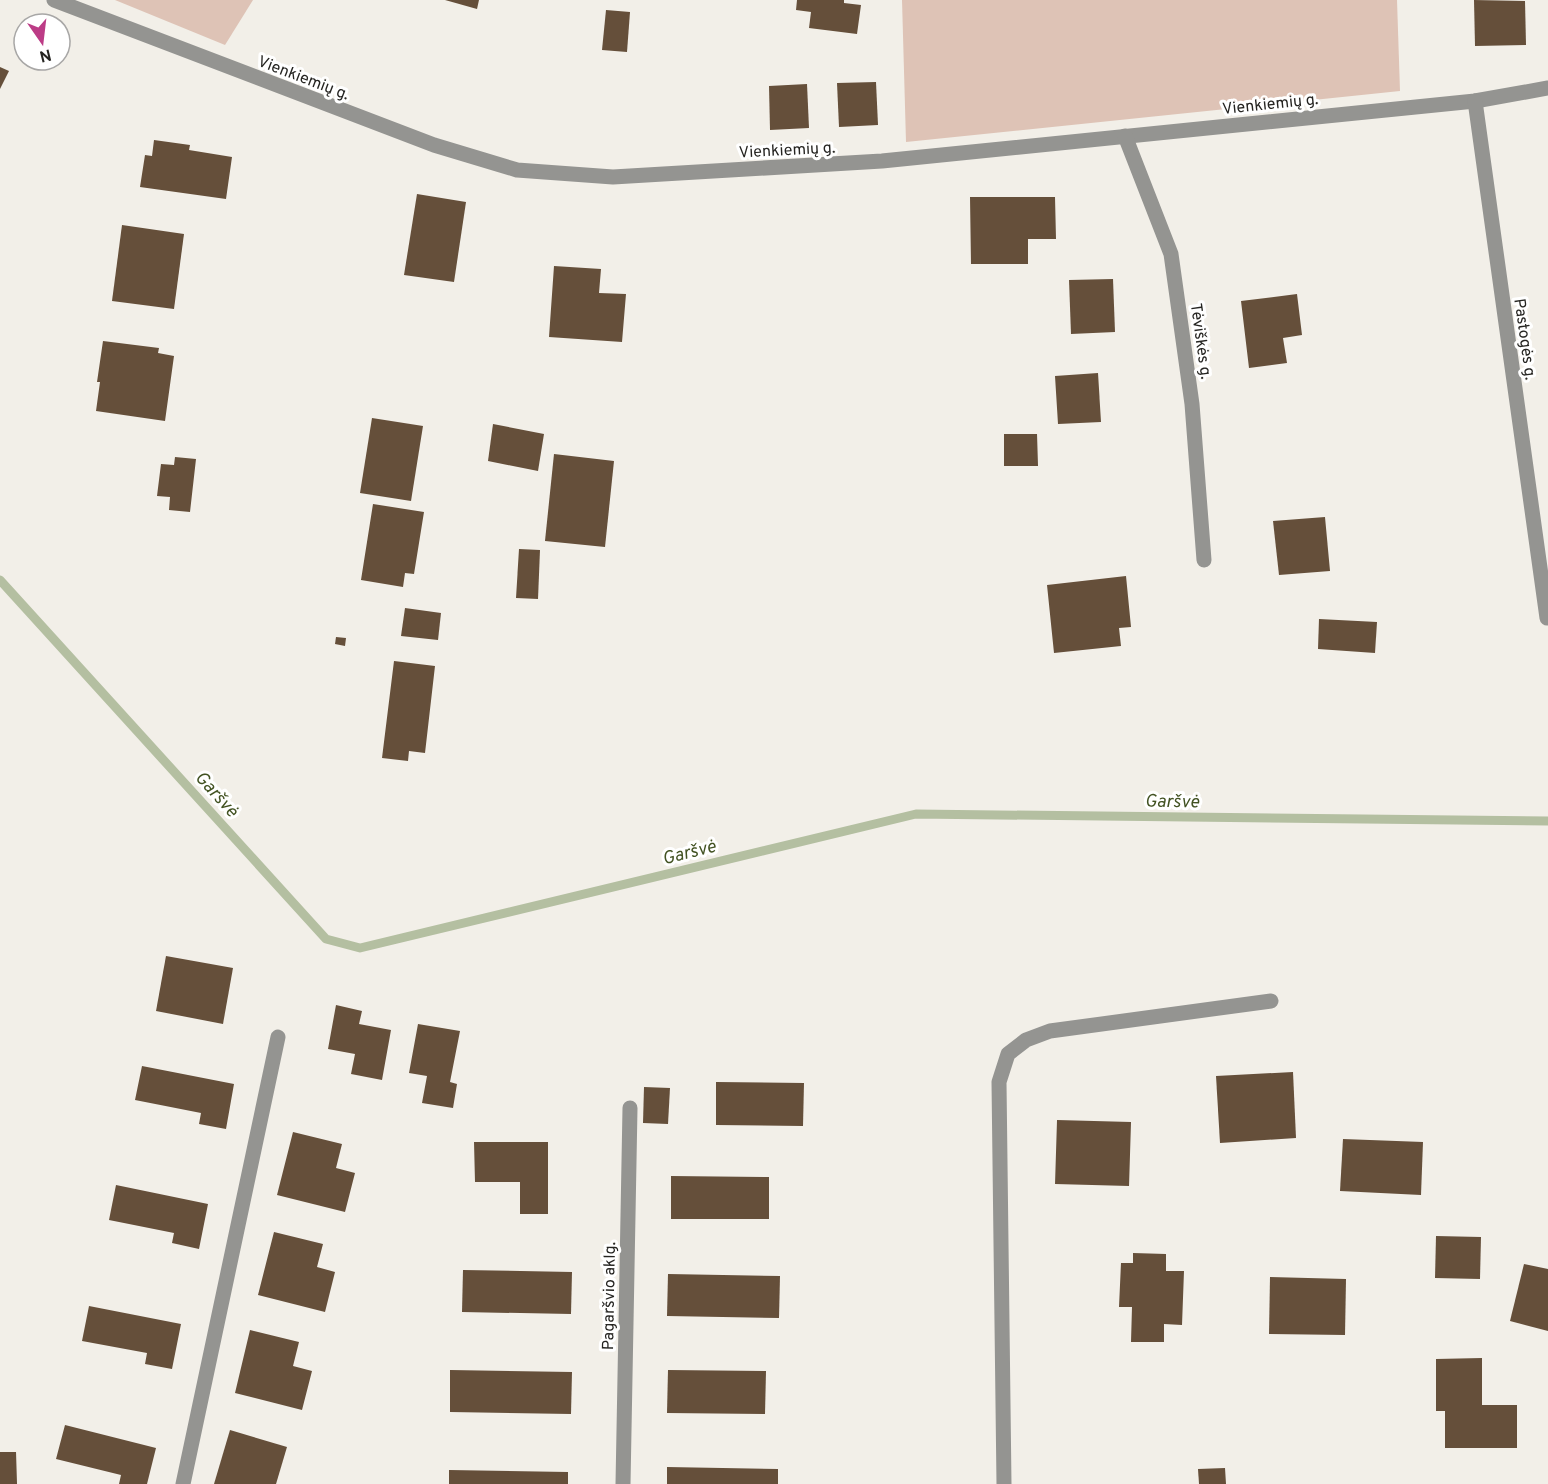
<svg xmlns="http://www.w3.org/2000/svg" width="1548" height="1484" font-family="Overpass,sans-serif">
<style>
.green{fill:#dec3b6}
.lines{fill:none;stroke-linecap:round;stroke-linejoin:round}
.stream{stroke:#b4bfa1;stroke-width:9}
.building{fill:#654f3a}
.minor{stroke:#949491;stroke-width:15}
.labels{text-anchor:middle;stroke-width:6;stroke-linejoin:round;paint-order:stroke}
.street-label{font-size:16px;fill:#252421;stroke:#fff}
.water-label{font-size:18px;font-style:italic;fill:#425222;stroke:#fff}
</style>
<rect width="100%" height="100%" fill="#f2efe8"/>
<g class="green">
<path d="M115 0H253L225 45Z"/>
<path d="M902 0H1397L1400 91 906 142Z"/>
</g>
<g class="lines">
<path class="stream" d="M0 580 326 939 360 948 916 814 1548 821"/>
</g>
<g class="building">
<path d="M445 0H479L477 9Z"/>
<path d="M797 0H844V3L861 5 857 34 809 28 811 12 796 10Z"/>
<path d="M1474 0 1525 1 1526 45 1475 46Z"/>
<path d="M606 10 630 12 627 52 602 50Z"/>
<path d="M0 67 9 71 0 89Z"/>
<path d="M876 82 878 125 839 127 837 83Z"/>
<path d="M807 84 809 128 770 130 769 86Z"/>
<path d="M154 140 190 145 189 150 232 157 226 199 140 187 145 155 152 156Z"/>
<path d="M417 194 466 202 454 282 404 275Z"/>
<path d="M970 197H1055L1056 239H1028V264H971Z"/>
<path d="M122 225 184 234 174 309 112 301Z"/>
<path d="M554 266 601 269 599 293 626 294 622 342 549 337Z"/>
<path d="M1113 279 1115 332 1071 334 1069 280Z"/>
<path d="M1297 294 1302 335 1283 338 1287 363 1249 368 1241 301Z"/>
<path d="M103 341 159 348 158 353 174 356 165 421 96 411 100 382H97Z"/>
<path d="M1098 373 1101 422 1058 424 1055 376Z"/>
<path d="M372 418 423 426 411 501 360 493Z"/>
<path d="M493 424 544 434 538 471 488 461Z"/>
<path d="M1004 434H1037L1038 466H1004Z"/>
<path d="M554 454 614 461 605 547 545 541Z"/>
<path d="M175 457 196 459 190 512 169 510 170 497 157 496 161 464 174 465Z"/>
<path d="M373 504 424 512 414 574 405 573 403 587 361 580Z"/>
<path d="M1325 517 1330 571 1279 575 1273 521Z"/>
<path d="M519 549 540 550 538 599 516 598Z"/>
<path d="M1126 576 1131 627 1119 628 1121 646 1054 653 1047 585Z"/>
<path d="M405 608 441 613 438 640 401 636Z"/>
<path d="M1319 619 1377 622 1375 653 1318 649Z"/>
<path d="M336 637 346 638 345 646 335 644Z"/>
<path d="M394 661 435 666 425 753 409 751 408 761 382 758Z"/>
<path d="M166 956 233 968 223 1024 156 1011Z"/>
<path d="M336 1005 362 1011 359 1024 391 1030 382 1080 351 1074 355 1054 328 1049Z"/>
<path d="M418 1024 460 1031 450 1082 457 1084 453 1108 422 1103 427 1076 409 1073Z"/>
<path d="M142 1066 234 1084 226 1129 199 1124 201 1113 135 1100Z"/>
<path d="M1293 1072 1296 1138 1220 1143 1216 1076Z"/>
<path d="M716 1082 804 1083 803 1126 716 1125Z"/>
<path d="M644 1087 670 1088 668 1124 643 1123Z"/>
<path d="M1057 1120 1131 1122 1129 1186 1055 1184Z"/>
<path d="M293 1132 342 1144 336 1168 355 1173 345 1212 277 1195Z"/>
<path d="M1343 1139 1423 1142 1421 1195 1340 1191Z"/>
<path d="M474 1142H548V1214H520V1182H475Z"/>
<path d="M671 1176 769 1177V1219H671Z"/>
<path d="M116 1185 208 1204 199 1249 172 1243 174 1233 109 1220Z"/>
<path d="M274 1232 323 1244 317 1267 335 1272 325 1312 258 1295Z"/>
<path d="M1436 1236 1481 1237 1480 1279 1435 1278Z"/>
<path d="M1133 1253 1166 1254V1271H1184L1182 1325 1164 1324V1342H1131L1132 1307H1119L1121 1263H1133Z"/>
<path d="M1524 1264 1548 1269V1331L1510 1321Z"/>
<path d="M463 1270 572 1272 571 1314 462 1312Z"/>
<path d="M668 1274 780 1276 779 1318 667 1316Z"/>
<path d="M1270 1277 1346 1279 1345 1335 1269 1334Z"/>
<path d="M89 1306 181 1324 172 1369 145 1364 147 1353 82 1341Z"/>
<path d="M250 1330 299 1342 293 1366 312 1371 302 1410 235 1393Z"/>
<path d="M1482 1358V1405H1517V1448H1445V1411H1436V1359Z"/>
<path d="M450 1370 572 1372 571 1414 450 1412Z"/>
<path d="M668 1370 766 1371 765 1414 667 1413Z"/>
<path d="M65 1425 156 1448 147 1484H119L121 1475 56 1459Z"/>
<path d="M230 1430 287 1447 276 1484H214Z"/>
<path d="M0 1452H16L17 1484H0Z"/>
<path d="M667 1467 778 1469V1484H667Z"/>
<path d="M1225 1468 1226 1484H1199L1198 1469Z"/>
<path d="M449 1470 568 1472V1484H449Z"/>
</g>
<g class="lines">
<g class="minor">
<path d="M54 0 434 145 517 170 613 177 882 161 1475 101 1548 88"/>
<path d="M1475 101 1547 618"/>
<path d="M1125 136 1171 254 1192 404 1204 560"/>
<path d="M183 1484 278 1037"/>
<path d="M623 1484 630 1108"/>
<path d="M1004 1484 999 1082 1008 1054 1026 1040 1050 1031 1271 1001"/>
</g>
</g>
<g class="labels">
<g class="street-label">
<text transform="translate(304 77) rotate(21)" y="6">Vienkiemių g.</text>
<text transform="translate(1270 103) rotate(-6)" y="6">Vienkiemių g.</text>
<text transform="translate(787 149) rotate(-3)" y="6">Vienkiemių g.</text>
<text transform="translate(1526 339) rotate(82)" y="6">Pastogės g.</text>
<text transform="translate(1202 341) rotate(82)" y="6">Tėviškės g.</text>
<text transform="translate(608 1296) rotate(-89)" y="6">Pagaršvio aklg.</text>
</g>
<g class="water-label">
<text transform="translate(217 794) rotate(48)" y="6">Garšvė</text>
<text transform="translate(1172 801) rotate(1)" y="6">Garšvė</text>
<text transform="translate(689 852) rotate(-14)" y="6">Garšvė</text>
</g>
</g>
<g transform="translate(42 42) rotate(166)"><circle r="28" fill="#ffffff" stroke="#a8a7a6" stroke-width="1.5"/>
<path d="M0-4.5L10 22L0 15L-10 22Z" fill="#bc3c86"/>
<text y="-9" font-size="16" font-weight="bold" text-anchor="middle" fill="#252421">N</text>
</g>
</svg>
